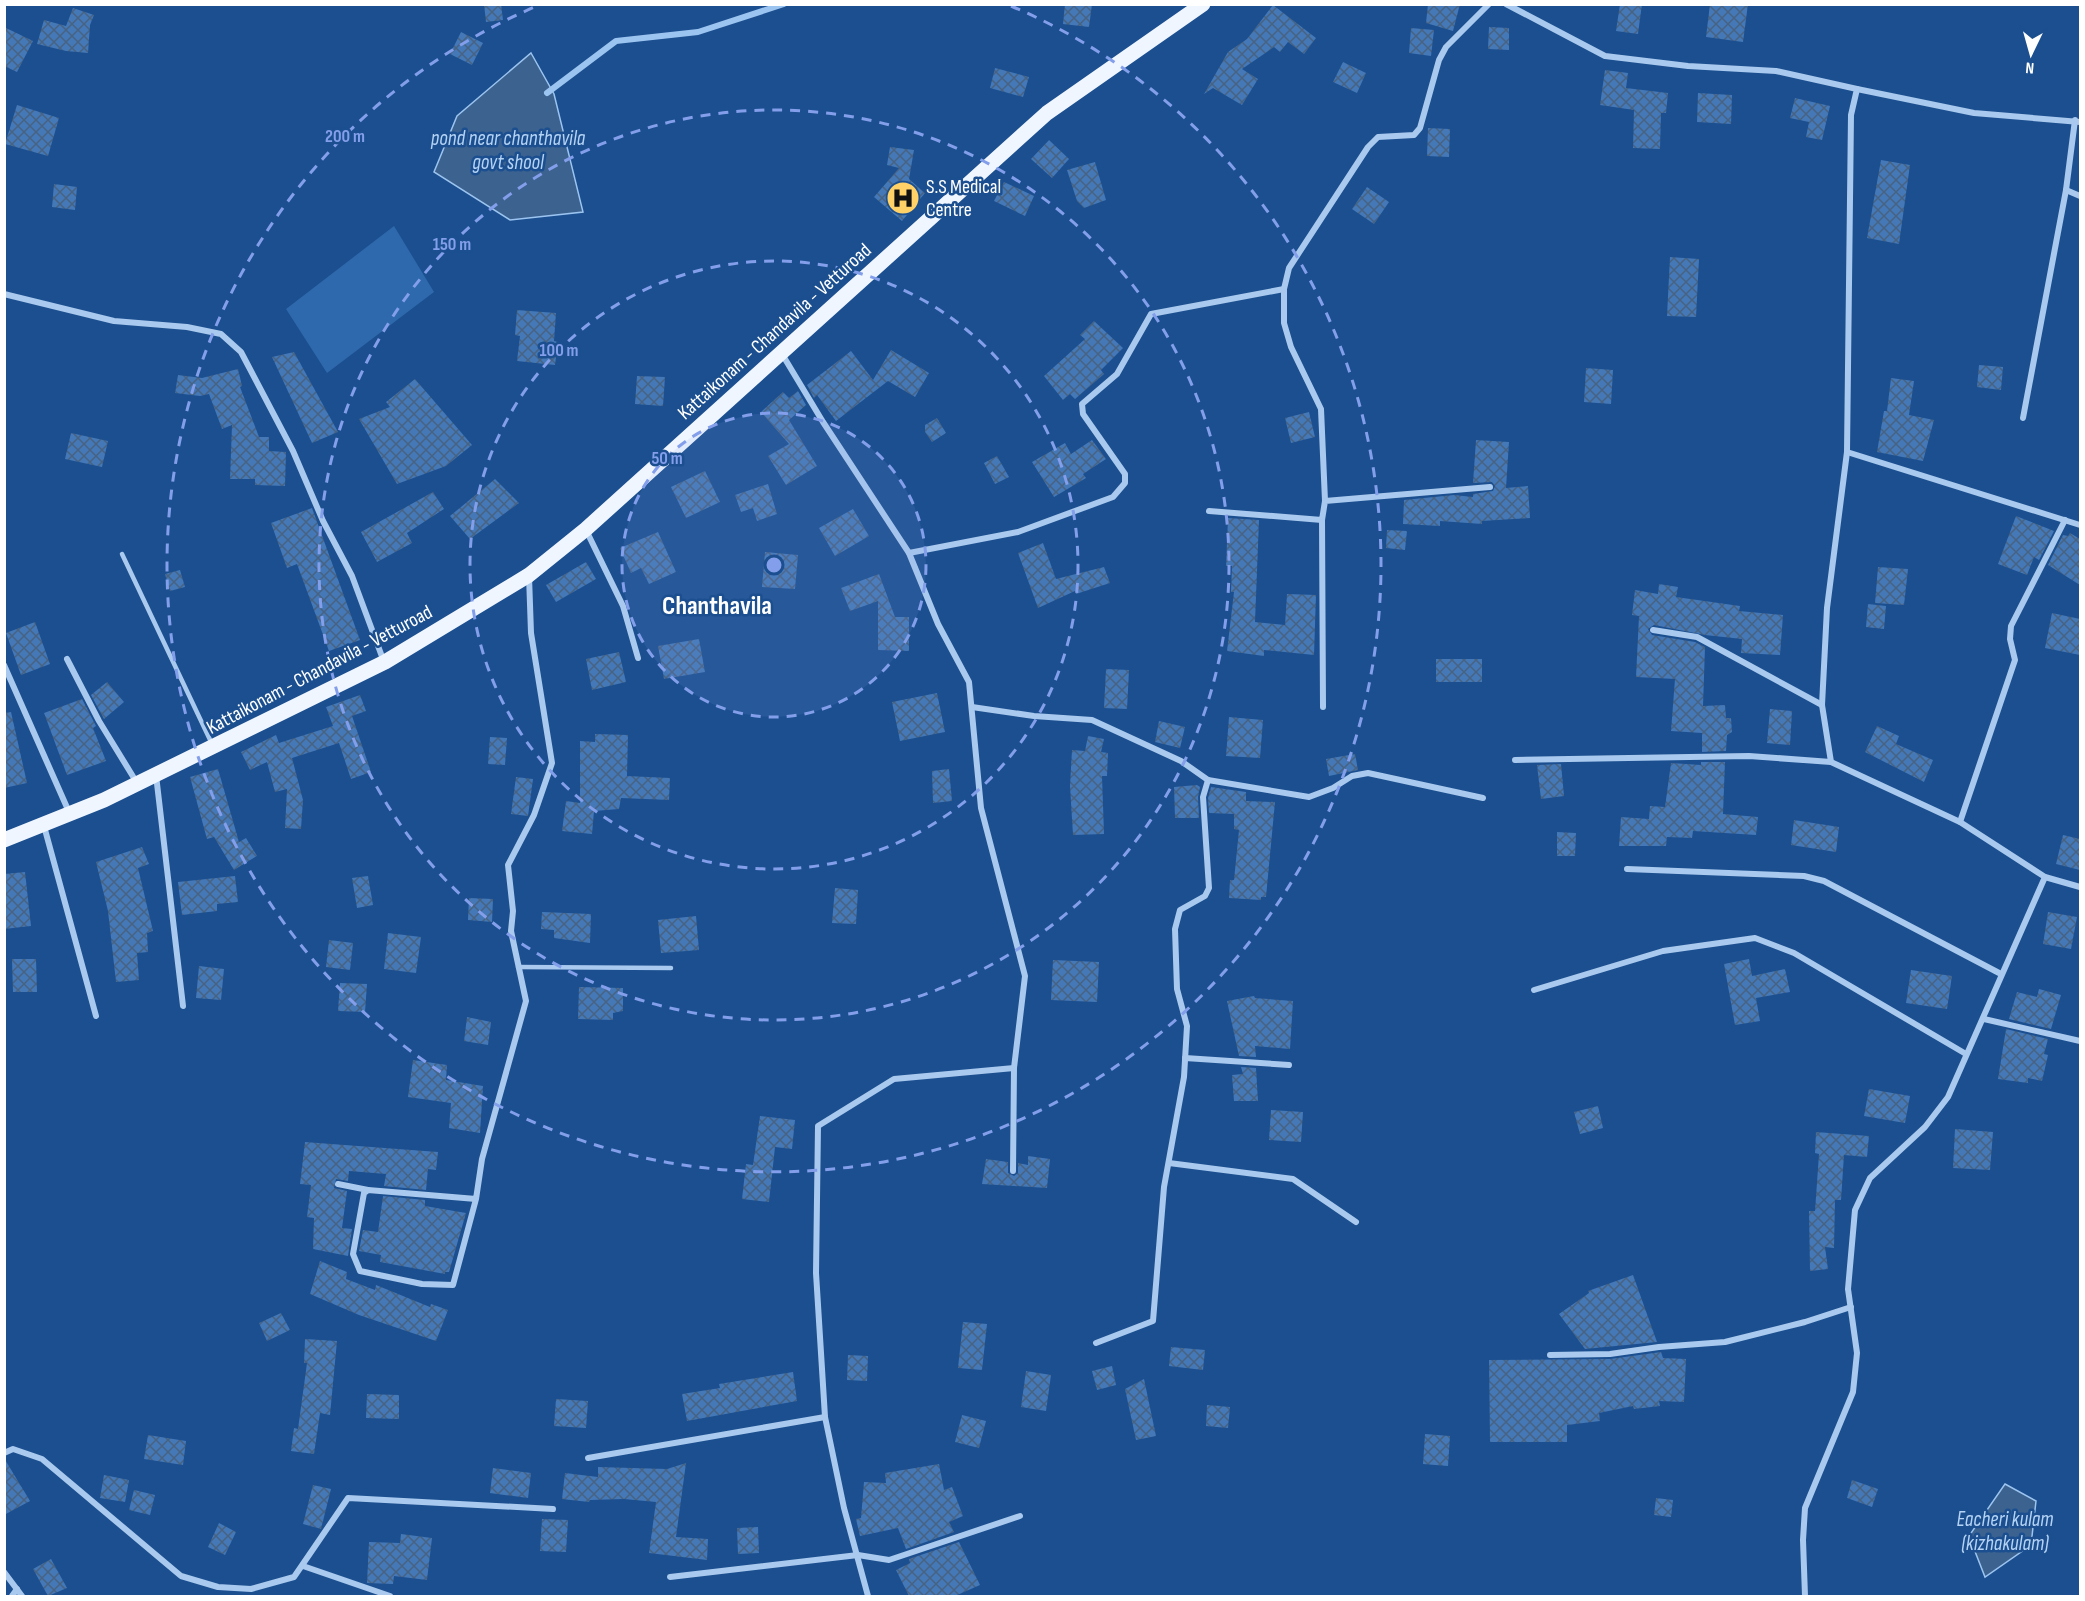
<svg xmlns="http://www.w3.org/2000/svg" width="2085" height="1601" font-family="'Sofia Sans Condensed',sans-serif">
<style>
.green{fill:#2e69ad}
.water{fill:#3c6290;stroke:#9cc4f0;stroke-width:1.5}
.lines{fill:none;stroke-linecap:round;stroke-linejoin:round}
.stream{stroke:#9cc4f0;stroke-width:6}
.building{fill:url(#building-cross-hatch)}
.service{stroke:#a9c9ee;stroke-width:4.5}
.minor{stroke:#a9c9ee;stroke-width:6}
.primary{stroke:#f0f6ff;stroke-width:15}
.ring{fill:none;stroke:#839eea;stroke-width:3;stroke-dasharray:10 8}
.labels{text-anchor:middle;stroke-width:5;stroke-linejoin:round;paint-order:stroke}
.poi-label{font-size:20px;fill:#fff;stroke:#1b4f8f;text-anchor:start}
.street-label{font-size:20px;fill:#fff;stroke:#1b4f8f}
.water-label{font-size:21px;font-style:italic;fill:#b5d3f5;stroke:#1b4f8f}
.district-label{font-size:26px;font-weight:bold;fill:#fff;stroke:#1b4f8f}
.centre{fill:#839eea;stroke:#1b4f8f;stroke-width:3}
.ring-label{font-size:18px;text-anchor:middle;font-weight:bold;fill:#839eea;stroke:#1b4f8f;stroke-width:5;stroke-linejoin:round;paint-order:stroke}
</style>
<defs>
<pattern id="building-cross-hatch" width="8" height="8" patternUnits="userSpaceOnUse" patternTransform="scale(1.5)"><rect width="8" height="8" fill="#4478b7"/><path d="M0 0l8 8M0 8l8-8" fill="none" stroke="#486282"/></pattern>
</defs>
<rect width="100%" height="100%" fill="#1b4f8f"/>
<path class="green" d="M394 226 434 292 327 373 286 309Z"/>
<g class="water">
<path d="M531 53 554 94 583 212 510 220 434 172 457 116Z"/>
<path d="M2005 1484 2036 1501 2031 1545 1985 1577 1969 1536Z"/>
</g>
<g class="lines">
<path class="stream" d="M547 93 616 41 698 32 784 4"/>
</g>
<g class="building">
<path d="M484 4H501L503 20 486 22Z"/>
<path d="M1065 4H1092L1089 27 1063 24Z"/>
<path d="M1428 4H1460L1453 31 1426 23Z"/>
<path d="M1620 4H1642L1638 34 1616 31Z"/>
<path d="M1710 4H1748L1743 42 1706 37Z"/>
<path d="M1273 5 1316 38 1304 54 1288 42 1280 52 1274 47 1242 69 1258 79 1242 105 1213 88 1204 94 1228 52 1247 39Z"/>
<path d="M73 8 94 15 90 25 88 53 66 51 37 44 44 20 66 26Z"/>
<path d="M4 27 33 41 17 72 4 66Z"/>
<path d="M1489 27 1509 28V50L1488 49Z"/>
<path d="M1411 28 1434 30 1431 56 1409 53Z"/>
<path d="M461 32 483 43 472 65 450 54Z"/>
<path d="M1343 62 1366 73 1357 93 1333 82Z"/>
<path d="M995 68 1029 77 1023 97 990 88Z"/>
<path d="M1605 70 1628 73 1626 88 1668 93 1666 113H1661L1660 149 1633 148 1634 110 1600 105Z"/>
<path d="M1698 93 1732 95 1731 124 1697 122Z"/>
<path d="M1795 98 1830 106 1822 140 1806 137 1809 122 1790 118Z"/>
<path d="M17 105 59 118 48 156 5 144Z"/>
<path d="M1428 128 1450 129 1449 157 1427 156Z"/>
<path d="M1049 140 1069 159 1052 178 1031 159Z"/>
<path d="M890 147 914 150 909 179 925 193 902 221 874 197 899 168 887 165Z"/>
<path d="M1881 160 1910 165 1899 244 1867 238Z"/>
<path d="M1095 162 1106 200 1084 208 1077 201 1067 170Z"/>
<path d="M1004 182 1034 196 1025 216 994 201Z"/>
<path d="M54 184 77 187 75 210 52 207Z"/>
<path d="M1367 187 1389 202 1374 224 1352 209Z"/>
<path d="M1670 257 1699 259 1696 317 1667 316Z"/>
<path d="M517 310 556 313 554 341 558 342 555 365 517 361 520 336 515 335Z"/>
<path d="M1094 321 1123 348 1101 370 1104 374 1075 399 1070 394 1063 400 1044 376 1085 339 1080 335Z"/>
<path d="M891 350 929 373 915 397 888 381 836 421 817 395 814 398 807 385 851 351 873 380Z"/>
<path d="M294 352 338 432 312 443 272 357Z"/>
<path d="M1979 365 2003 367 2001 390 1977 387Z"/>
<path d="M1586 368 1613 370 1611 404 1584 402Z"/>
<path d="M238 369 242 386 240 387 259 437H269V451L286 452 285 486 255 485V479H230L232 425 222 429 209 394 200 396 175 393 178 375 202 378Z"/>
<path d="M637 376 665 377 663 406 635 404Z"/>
<path d="M1891 378 1914 381 1909 415 1934 420 1923 461 1877 452 1884 411H1887Z"/>
<path d="M415 379 472 445 446 466 397 484 359 419 390 407 386 402Z"/>
<path d="M798 391 806 405 789 420 817 466 786 485 768 456 789 444 761 412 783 392 789 398Z"/>
<path d="M1309 412 1315 437 1291 443 1285 418Z"/>
<path d="M937 418 946 433 932 442 925 432V425Z"/>
<path d="M71 433 108 441 102 467 65 459Z"/>
<path d="M1092 440 1106 459 1083 474 1086 478 1054 497 1032 462 1065 443 1071 454Z"/>
<path d="M1476 440 1509 442 1506 488 1528 486 1530 518 1482 521V524L1440 521V526L1403 524 1404 500 1454 495 1473 497V494L1493 491 1495 486 1492 482 1473 483Z"/>
<path d="M997 456 1009 477 995 484 984 463Z"/>
<path d="M705 471 720 502 686 518 671 487Z"/>
<path d="M495 479 519 503 470 539 450 516Z"/>
<path d="M768 484 777 514 757 521 753 508 741 512 735 495Z"/>
<path d="M433 492 444 509 407 533 412 543 377 562 361 532Z"/>
<path d="M312 508 360 640 329 651 297 564 287 568 271 523Z"/>
<path d="M853 509 869 536 835 556 819 528Z"/>
<path d="M2016 516 2054 531 2039 560 2034 557 2027 575 1998 564Z"/>
<path d="M1228 518 1259 520 1255 622 1285 625 1287 594 1316 595 1314 655 1264 650V656L1227 651 1234 592H1231L1232 566H1226Z"/>
<path d="M1387 530 1407 531 1405 550 1386 548Z"/>
<path d="M658 532 676 572 649 584 641 568 631 573 620 548Z"/>
<path d="M2070 533 2080 539V585L2048 565 2063 535 2068 536Z"/>
<path d="M1043 543 1056 579 1104 567 1110 583 1076 594 1075 591 1038 608 1018 553Z"/>
<path d="M765 552 798 555 795 589 762 587Z"/>
<path d="M586 562 596 579 556 602 546 585Z"/>
<path d="M1878 567 1908 569 1904 605 1875 603Z"/>
<path d="M180 570 185 587 170 591 165 574Z"/>
<path d="M879 574 895 617H909V651L878 650V601L850 611 841 588Z"/>
<path d="M1659 584 1678 587 1676 597 1740 606 1739 611 1783 615 1780 655 1741 653 1742 639 1705 635 1654 625 1648 629 1652 635 1695 642 1705 647 1703 706 1725 705 1726 718H1731L1732 732 1727 735 1726 751 1702 752V733L1671 731 1675 679 1636 677 1639 616 1632 615 1635 590 1658 594Z"/>
<path d="M1868 604 1886 606 1884 629 1866 627Z"/>
<path d="M2052 613 2080 619V655L2045 648Z"/>
<path d="M35 622 50 664 21 675 6 633Z"/>
<path d="M699 639 705 672 664 679 658 646Z"/>
<path d="M619 652 626 682 592 690 586 659Z"/>
<rect x="1436" y="659" width="46" height="23"/>
<path d="M1106 669 1129 670 1127 709 1104 708Z"/>
<path d="M107 682 124 702 104 719 91 695Z"/>
<path d="M937 693 945 732 900 741 892 702Z"/>
<path d="M360 695 366 711 352 716 371 772 351 779 339 743 292 758 303 800 301 829 285 828 287 789 275 792 267 762 250 770 241 752 276 735 279 743 333 726 326 707Z"/>
<path d="M82 699 96 726 93 728 106 761 67 775 44 713Z"/>
<path d="M1770 709 1792 711 1790 745 1767 743Z"/>
<path d="M11 712 27 783 4 788V713Z"/>
<path d="M1229 717 1263 720 1260 758 1226 756Z"/>
<path d="M1159 721 1185 727 1180 748 1155 742Z"/>
<path d="M1877 726 1899 736 1896 744 1933 760 1924 782 1865 752Z"/>
<path d="M595 734 628 735 627 776 670 778 669 800 621 798 619 809 594 811 592 834 562 831 566 801 580 803V741L595 742Z"/>
<path d="M1088 736 1104 739 1101 752 1108 753 1107 776H1102L1104 834 1073 835 1070 786 1072 750 1085 751Z"/>
<path d="M490 737 507 738 505 765 488 764Z"/>
<path d="M1355 754 1358 770 1329 776 1326 759Z"/>
<path d="M1701 762H1725L1723 814 1758 817 1756 835 1693 831 1692 838 1667 837 1666 846H1619L1621 817 1649 819 1650 806 1665 807 1671 763 1701 765Z"/>
<path d="M1561 764 1564 796 1541 799 1537 765Z"/>
<path d="M218 769 239 842 246 838 257 856 234 870 214 837 207 839 190 777Z"/>
<path d="M949 769 952 801 933 803 932 771Z"/>
<path d="M516 777 533 779 528 816 511 814Z"/>
<path d="M1197 785 1200 787 1198 797 1199 818H1175L1174 787Z"/>
<path d="M1211 787 1246 792V801L1275 802 1266 897H1261V900L1229 898 1230 880H1234L1239 830 1234 829V814L1209 813 1208 798Z"/>
<path d="M1794 820 1839 827 1836 852 1791 845Z"/>
<path d="M1557 832 1576 833 1575 856H1557Z"/>
<path d="M2063 835 2080 839V870L2056 864Z"/>
<path d="M142 847 149 864 138 868 153 931 147 933 148 952 137 953 139 980 116 982 108 911 96 862Z"/>
<path d="M25 872 31 926 4 929V874Z"/>
<path d="M235 876 238 902 217 904V911L182 915 178 882Z"/>
<path d="M368 876 373 905 357 908 352 878Z"/>
<path d="M835 888 858 890 856 924 832 923Z"/>
<path d="M469 898 493 899 492 922 468 920Z"/>
<path d="M542 912 591 914 590 943 554 938V930L541 929Z"/>
<path d="M2048 912 2077 917 2071 949 2043 944Z"/>
<path d="M696 916 699 950 661 953 658 920Z"/>
<path d="M388 933 421 937 416 973 384 969Z"/>
<path d="M329 940 353 943 350 970 326 967Z"/>
<path d="M12 959H36L37 992H13Z"/>
<path d="M1749 959 1752 976 1785 969 1790 992 1756 998 1760 1021 1735 1025 1724 964Z"/>
<path d="M1053 960 1099 962 1097 1002 1051 1000Z"/>
<path d="M199 966 224 969 221 1000 196 998Z"/>
<path d="M1911 970 1952 976 1947 1009 1906 1003Z"/>
<path d="M340 983 367 984 365 1012 338 1011Z"/>
<path d="M579 987 623 988V1011L613 1013V1020L578 1019Z"/>
<path d="M2039 989 2061 995 2051 1029 2009 1019 2017 992 2037 997Z"/>
<path d="M1254 996 1255 998 1293 1001 1290 1049 1255 1046 1256 1057 1239 1056 1227 1001Z"/>
<path d="M467 1017 491 1022 488 1045 464 1041Z"/>
<path d="M2006 1029 2048 1039 2044 1054 2048 1055 2042 1081 2028 1078V1083L1998 1079Z"/>
<path d="M413 1060 447 1065 446 1080 483 1086 480 1133 449 1128 451 1103 408 1097Z"/>
<path d="M1241 1067 1256 1068 1258 1101H1234L1232 1075 1243 1074Z"/>
<path d="M1869 1089 1910 1096 1905 1123 1864 1116Z"/>
<path d="M1598 1106 1603 1128 1580 1134 1574 1112Z"/>
<path d="M1271 1110 1303 1112 1301 1142 1269 1140Z"/>
<path d="M760 1116 795 1120 792 1149 775 1147 769 1202 742 1199 746 1164 753 1165Z"/>
<path d="M1955 1129 1993 1132 1990 1170 1953 1168Z"/>
<path d="M1816 1132 1869 1136 1867 1157 1844 1155 1841 1200H1835L1834 1248 1825 1247 1828 1269 1810 1271 1809 1211H1815L1819 1154 1815 1153Z"/>
<path d="M305 1142 438 1152 436 1170 428 1169 426 1190 384 1186 386 1174 349 1171 348 1181 336 1179 334 1188 347 1191 342 1228 352 1229 348 1256 313 1249 314 1218 307 1217 311 1185 300 1184Z"/>
<path d="M1028 1156 1050 1159 1047 1188 982 1184 986 1159 1008 1162V1173L1014 1176 1018 1173V1163L1028 1165Z"/>
<path d="M383 1196 425 1200V1206L466 1213 449 1272H445V1274L380 1262 381 1255 359 1251 363 1230 378 1232Z"/>
<path d="M320 1261 347 1272 346 1279 375 1290 376 1285 430 1307 431 1304 448 1310 436 1341 359 1315 310 1294Z"/>
<path d="M1633 1275 1657 1342 1585 1349 1559 1314 1589 1293 1588 1291Z"/>
<path d="M281 1313 290 1330 267 1341 259 1323Z"/>
<path d="M963 1322 987 1324 982 1370 958 1368Z"/>
<path d="M305 1339 337 1341 330 1415 320 1413 314 1454 291 1451 294 1428 298 1429 307 1363H304Z"/>
<path d="M1171 1347 1205 1350 1203 1370 1169 1366Z"/>
<path d="M1661 1352 1663 1358 1686 1359 1684 1402 1659 1401 1660 1406 1634 1409 1633 1406 1599 1413 1600 1421 1567 1425V1442H1490L1489 1360 1610 1359Z"/>
<path d="M848 1355 868 1356 867 1381 847 1380Z"/>
<path d="M1112 1366 1116 1385 1097 1390 1092 1371Z"/>
<path d="M1026 1371 1051 1375 1046 1411 1021 1407Z"/>
<path d="M793 1372 797 1401 687 1421 682 1394 720 1388 719 1384Z"/>
<path d="M1144 1379 1156 1436 1136 1440 1125 1389Z"/>
<path d="M367 1394 399 1395V1419L366 1418Z"/>
<path d="M556 1399 588 1401 586 1428 554 1426Z"/>
<path d="M1207 1405 1230 1407 1228 1428 1206 1426Z"/>
<path d="M962 1415 986 1421 979 1448 955 1442Z"/>
<path d="M1425 1434 1450 1436 1448 1466 1423 1464Z"/>
<path d="M148 1435 186 1441 183 1465 144 1459Z"/>
<path d="M4 1458 30 1501 4 1515Z"/>
<path d="M686 1463 676 1537 708 1539 707 1560 649 1553 656 1502 624 1499 590 1500 589 1502 562 1499 565 1473 598 1477V1467L667 1469Z"/>
<path d="M939 1464 944 1490 952 1487 963 1516 949 1522 954 1532 906 1549 898 1528 860 1536 856 1519 861 1518 864 1482 886 1483 885 1473Z"/>
<path d="M493 1468 531 1473 528 1498 490 1493Z"/>
<path d="M104 1475 129 1480 125 1502 100 1498Z"/>
<path d="M1852 1480 1878 1489 1872 1507 1847 1498Z"/>
<path d="M313 1485 331 1489 321 1529 303 1524Z"/>
<path d="M134 1490 155 1495 150 1515 129 1510Z"/>
<path d="M1656 1498 1673 1500 1671 1517 1654 1515Z"/>
<path d="M542 1519 568 1520 566 1552 540 1551Z"/>
<path d="M219 1523 236 1532 225 1555 208 1547Z"/>
<path d="M758 1527 759 1553 738 1554 737 1528Z"/>
<path d="M401 1534 432 1538 427 1580 394 1576 393 1584 367 1583 369 1542 400 1543Z"/>
<path d="M959 1542 980 1585 955 1596H909L896 1570 910 1563 909 1559Z"/>
<path d="M51 1559 67 1588 48 1596 33 1569Z"/>
</g>
<g class="lines">
<g class="service">
<path d="M122 554 212 744"/>
<path d="M518 967 671 968"/>
</g>
<g class="minor">
<path d="M1506 4 1605 56 1688 66 1776 71 1857 89 1851 115 1847 452 1827 608 1822 705 1831 762 1960 822 2045 877 2080 887"/>
<path d="M1857 89 1974 113 2080 122"/>
<path d="M2066 190 2080 196"/>
<path d="M4 294 114 321 187 327 221 334 241 352 293 451 323 521 352 576 384 662"/>
<path d="M782 354 823 422 909 553 938 624 969 682 981 808 1025 976 1014 1068 894 1079 818 1126 816 1273 825 1417 844 1508 868 1596"/>
<path d="M2023 418 2066 190 2075 120"/>
<path d="M1847 452 2080 525"/>
<path d="M1325 501 1321 409 1291 347 1284 323V289L1289 268 1368 147 1378 137 1414 135 1420 128 1439 60 1446 47 1489 4"/>
<path d="M1209 511 1322 520 1325 501 1490 487"/>
<path d="M1322 520 1323 707"/>
<path d="M586 530 623 606 638 658"/>
<path d="M909 553 1018 532 1113 497 1125 483V474L1083 414 1082 404 1117 374 1151 314 1284 289"/>
<path d="M1653 630 1697 637 1822 705"/>
<path d="M67 659 99 721 137 783"/>
<path d="M4 665 69 812"/>
<path d="M972 707 1034 716 1092 720 1181 761 1208 780"/>
<path d="M1515 760 1749 756 1831 762"/>
<path d="M156 775 183 1006"/>
<path d="M1960 822 2015 660 2010 639 2011 626 2065 520"/>
<path d="M44 826 96 1016"/>
<path d="M1627 869 1804 876 1824 881 2001 974"/>
<path d="M1534 990 1663 951 1755 938 1794 953 1966 1054"/>
<path d="M1984 1019 2080 1041"/>
<path d="M1185 1058 1289 1065"/>
<path d="M1169 1163 1293 1179 1356 1222"/>
<path d="M1013 1171 1014 1068"/>
<path d="M338 1184 368 1190"/>
<path d="M476 1199 453 1285 422 1284 360 1271 353 1254 364 1193 368 1190 476 1199 482 1159 526 1001 511 931 513 911 508 865 534 815 552 763 531 633 529 576"/>
<path d="M1096 1343 1153 1321 1164 1187 1184 1077 1187 1026 1177 989 1175 929 1180 910 1205 896 1209 888 1203 797 1208 780 1309 797 1333 788 1352 776 1368 773 1483 798"/>
<path d="M1550 1355 1610 1354 1659 1347 1725 1342 1805 1322 1851 1307"/>
<path d="M4 1453 13 1449 42 1459 181 1576 218 1587 251 1589 294 1577 348 1498 553 1509"/>
<path d="M588 1458 825 1417"/>
<path d="M303 1566 390 1596"/>
<path d="M4 1572 22 1596"/>
<path d="M670 1577 858 1555 889 1560 1020 1516"/>
<path d="M12 1596 17 1589"/>
<path d="M1805 1596 1803 1540 1805 1508 1853 1392 1857 1353 1848 1289 1855 1210 1870 1178 1925 1127 1948 1097 2045 877"/>
</g>
<path class="primary" d="M4 840 104 800 385 662 529 575 586 529 1047 113 1203 4"/>
</g>
<circle cx="774" cy="565" r="152" fill="#839eea" fill-opacity=".12"/>
<g class="ring">
<circle cx="774" cy="565" r="152"/>
<circle cx="774" cy="565" r="304"/>
<circle cx="774" cy="565" r="455"/>
<path d="M1011 6A607 607 0 1 1 537 6"/>
</g>
<defs>
<g id="hospital-disc" transform="scale(1.725)"><circle r="9.5" fill="#ffd166" stroke="#1b4f8f"/><path d="M-5-5h3v3.5h4V-5h3V5h-3V1.5h-4V5h-3Z" fill="#111"/></g>
</defs>
<g fill-rule="evenodd">
<use href="#hospital-disc" x="903" y="198"/>
</g>
<g class="labels">
<g class="poi-label">
<text x="926" y="193">S.S Medical<tspan x="926" dy="23">Centre</tspan></text>
</g>
<g class="street-label">
<text transform="translate(774 331) rotate(-42)" y="7">Kattaikonam - Chandavila - Vetturoad</text>
<text transform="translate(319 669) rotate(-28)" y="7">Kattaikonam - Chandavila - Vetturoad</text>
</g>
<g class="water-label">
<text x="508" y="145">pond near chanthavila<tspan x="508" dy="24">govt shool</tspan></text>
<text x="2005" y="1526">Eacheri kulam<tspan x="2005" dy="24">(kizhakulam)</tspan></text>
</g>
<g class="district-label">
<text x="717" y="614">Chanthavila</text>
</g>
</g>
<circle cx="774" cy="565" r="9" class="centre"/>
<g class="ring-label">
<text x="345" y="142">200 m</text>
<text x="452" y="250">150 m</text>
<text x="559" y="356">100 m</text>
<text x="667" y="464">50 m</text>
</g>
<rect width="2085" height="1601" fill="none" stroke="#ffffff" stroke-width="12"/>
<g transform="translate(2031 54) rotate(185)" stroke="#1b4f8f" stroke-width="4.5" paint-order="stroke">
<path d="M0-4.5L10 22L0 15L-10 22Z" fill="#ffffff"/>
<text y="-9" font-size="16" font-weight="bold" text-anchor="middle" fill="#ffffff">N</text>
</g>
</svg>
